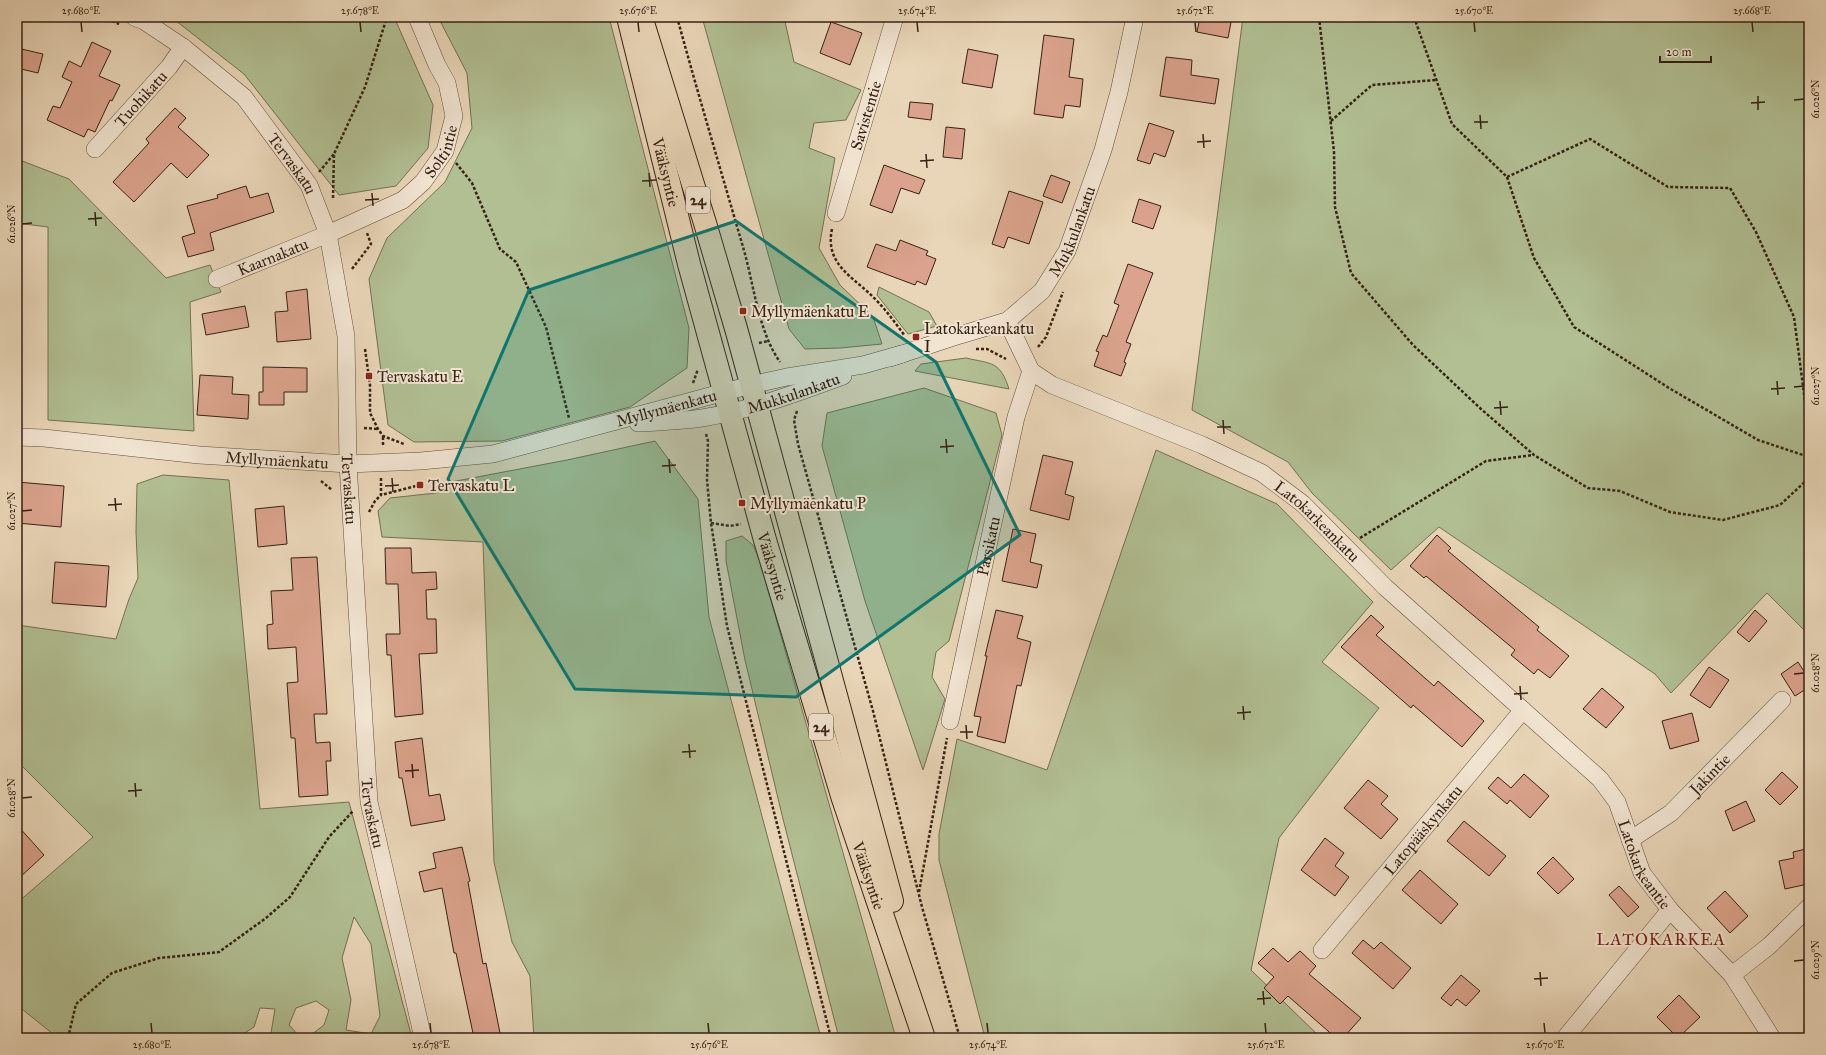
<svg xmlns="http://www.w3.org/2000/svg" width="1826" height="1055" font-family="'IM FELL Great Primer',serif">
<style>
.green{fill:#b1bf93;stroke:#747054;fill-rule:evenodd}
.building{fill:#dba38d;stroke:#372114}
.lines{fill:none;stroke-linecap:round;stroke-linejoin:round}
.street-casing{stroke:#644e3d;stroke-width:18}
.highway-casing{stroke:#372114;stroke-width:24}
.path{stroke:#372114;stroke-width:2.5;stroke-dasharray:3 2;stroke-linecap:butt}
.street{stroke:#f1e4d1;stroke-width:17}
.highway{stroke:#e9d6b8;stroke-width:22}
.marked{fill:#0f766e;fill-opacity:0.2;stroke:#0f766e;stroke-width:3;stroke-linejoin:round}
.ticks{fill:none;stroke:#372114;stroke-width:1.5}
.poi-dot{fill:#8f2418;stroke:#f1e4d1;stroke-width:1.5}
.labels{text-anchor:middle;stroke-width:4;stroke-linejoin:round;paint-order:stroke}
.shield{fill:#f1e4d1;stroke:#6f5c4d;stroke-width:1}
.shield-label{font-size:15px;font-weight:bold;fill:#372114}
.street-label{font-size:16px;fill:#372114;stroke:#f1e4d1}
.poi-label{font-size:16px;fill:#372114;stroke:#f1e4d1;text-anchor:start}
.neighbourhood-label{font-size:17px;letter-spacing:1px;fill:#7a1f14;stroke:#f1e4d1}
.neatline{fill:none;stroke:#372114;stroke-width:1.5}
.ticks-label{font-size:10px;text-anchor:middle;fill:#372114}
</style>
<rect width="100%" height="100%" fill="#e9d6b8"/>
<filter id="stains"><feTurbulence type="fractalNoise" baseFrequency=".005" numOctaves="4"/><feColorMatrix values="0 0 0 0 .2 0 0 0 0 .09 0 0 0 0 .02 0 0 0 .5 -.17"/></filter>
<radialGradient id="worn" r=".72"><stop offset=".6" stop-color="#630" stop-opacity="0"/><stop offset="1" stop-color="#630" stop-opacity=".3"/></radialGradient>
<g class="green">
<path d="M171 17H394L433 105 428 148 396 186 339 195 244 74Z"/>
<path d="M438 17H609L689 328 687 368 630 407 502 441 414 442 388 425 369 279 387 238 445 182 472 128 467 73Z"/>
<path d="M702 17H784L794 62 861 90 846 120 814 123 809 148 835 158 819 248 840 285 873 317 882 344 840 348 805 349 789 329Z"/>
<path d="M1243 17H1799L1809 23V635L1767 593 1671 693 1655 674 1439 527 1391 570 1312 493 1288 462 1192 410Z"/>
<path d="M17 159 69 179 166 278 210 265 221 292 190 302 194 431 48 420V227L17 223Z"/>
<path d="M879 287 929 312 937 326 908 334 877 295Z"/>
<path d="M966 358C992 364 1000 361 1009 389L915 371 921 364Z"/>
<path d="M924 388 996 413 1002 435 949 641 936 652 932 677 945 699 923 770 865 601 822 446 827 413Z"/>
<path d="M655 441 698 499 709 617 821 1038H534L530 976 512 942 494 862 483 542 382 537 378 511 390 498 436 493 451 482 567 460Z"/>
<path d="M1156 450 1277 504 1373 602 1322 662 1379 708 1279 838 1251 970 1321 1038H985L939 860V834L957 739 1047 770Z"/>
<path d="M163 475 229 480 260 809 349 802 412 1038H307L324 1025 329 1010 316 1001 296 1008 289 1025 301 1038H275L271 1033 275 1009 260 1008 254 1027 237 1038H58L17 1005V903L93 837 17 761V625L116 639 129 599 138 578 136 532 137 484ZM354 917 371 944 380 1016 371 1034 346 1030 351 1000 342 958Z"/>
<path d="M742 536 753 545 759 559 896 1038H839L782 815 745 660 726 561V541Z"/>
</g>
<g class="building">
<path d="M1200 17H1232L1228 38 1197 32Z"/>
<path d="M831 22 862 33 850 65 820 53Z"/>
<path d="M1044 35 1074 39 1069 77 1083 79 1080 107 1065 105 1063 118 1034 114Z"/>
<path d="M92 42 111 51 99 76 120 85 112 101 110 100 95 132 88 129 84 137 47 120 53 106 60 108 72 82 62 77 69 61 81 67Z"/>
<path d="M17 48 43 54 38 73 17 68Z"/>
<path d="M968 49 998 55 992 88 962 83Z"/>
<path d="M1166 57 1192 60 1191 75 1219 79 1215 104 1160 96Z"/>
<path d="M910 102 933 104 931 120 908 117Z"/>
<path d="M175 108 186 118 178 127 209 155 187 178 171 163 134 202 113 182 149 143 146 139Z"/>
<path d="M1149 123 1174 131 1165 157 1154 153 1150 164 1137 160Z"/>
<path d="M946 127 965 129 962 159 943 157Z"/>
<path d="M884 165 925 180 919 194 901 188 892 213 870 205Z"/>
<path d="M1051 175 1070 182 1062 203 1043 196Z"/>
<path d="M246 186 250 198 268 193 274 212 210 233 214 250 188 257 182 237 195 233 187 206 218 198 217 195Z"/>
<path d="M1009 191 1043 202 1029 244 1008 237 1004 248 992 244Z"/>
<path d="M1139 199 1161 206 1153 229 1132 222Z"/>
<path d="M900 240 928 251 926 255 936 259 926 285 917 281 915 285 867 267 876 244 896 251Z"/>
<path d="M1128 264 1153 273 1126 342 1131 344 1124 362 1126 363 1121 376 1094 366 1099 352 1096 351 1103 335 1107 337 1119 305 1114 303Z"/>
<path d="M307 289 311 339 277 342 275 312 288 311 286 292Z"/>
<path d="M245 306 249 327 206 335 202 314Z"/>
<path d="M263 367 307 368V392H284V405H259V392H263Z"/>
<path d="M200 375 233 377 232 394 249 395 248 419 197 415Z"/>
<path d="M1043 455 1073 462 1065 494 1074 497 1069 520 1030 510Z"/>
<path d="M17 482 64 486 61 527 17 523Z"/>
<path d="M284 506 287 544 258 547 255 509Z"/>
<path d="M1013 529 1036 534 1030 562 1042 565 1037 588 1002 581Z"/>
<path d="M1437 535 1451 548 1448 551 1539 627 1537 630 1569 656 1550 678 1538 669 1534 674 1511 655 1515 650 1426 576 1424 578 1410 566Z"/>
<path d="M385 548H411L412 573 436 572 437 589 426 590 427 619H436L437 653 419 654 423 714 395 717 391 655H387L386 634H400L398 584H386Z"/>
<path d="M317 557 327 714H314L316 743 330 742 331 761H326L328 795 299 797 295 738H291L287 683 298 682 296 647 268 649 267 625 273 624 271 591 293 590 291 558Z"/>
<path d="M55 562 109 566 106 607 52 603Z"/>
<path d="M996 610 1023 616 1017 638 1031 642 1021 686 1017 685 1005 743 977 736 981 717 974 716 987 656H985Z"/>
<path d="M1755 610 1767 621 1749 642 1737 632Z"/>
<path d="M1371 615 1384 627 1376 635 1434 686 1438 681 1484 721 1462 747 1413 705 1411 708 1341 647Z"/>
<path d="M1798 662 1809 679V687L1795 696 1781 674Z"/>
<path d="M1709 667 1729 680 1710 708 1690 695Z"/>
<path d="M1602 688 1624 707 1606 728 1583 709Z"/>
<path d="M1692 713 1699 741 1670 749 1662 721Z"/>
<path d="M422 738 429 796 440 794 445 820 411 826 402 778H399L395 742Z"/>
<path d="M1782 772 1798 787 1780 805 1765 790Z"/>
<path d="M1524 774 1549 796 1530 818 1510 800 1507 804 1488 788 1498 777 1511 788Z"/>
<path d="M1368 780 1388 796 1381 804 1398 819 1381 839 1344 808Z"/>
<path d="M1746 801 1755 821 1733 831 1725 811Z"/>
<path d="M1464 821 1506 856 1489 876 1447 841Z"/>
<path d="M17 825 44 855 17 880Z"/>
<path d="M1325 838 1344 853 1335 866 1349 877 1335 896 1301 870Z"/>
<path d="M462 847 470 881 468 882 483 964 486 963 501 1038H474L456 953H454L442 888 424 892 419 872 436 868 433 853Z"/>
<path d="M1806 849 1809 866 1804 867 1808 884 1785 889 1779 861 1794 858 1793 852Z"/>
<path d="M1553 857 1574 879 1558 894 1537 873Z"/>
<path d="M1420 870 1458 904 1441 924 1402 890Z"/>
<path d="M1619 886 1639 907 1628 917 1609 895Z"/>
<path d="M1725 891 1748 916 1730 933 1707 908Z"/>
<path d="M1363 940 1374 949 1381 942 1411 968 1393 989 1352 953Z"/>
<path d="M1273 948 1288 962 1300 951 1316 966 1309 974 1361 1018 1343 1038H1336L1288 996 1280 1004 1264 988 1274 977 1258 963Z"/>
<path d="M1461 975 1480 991 1466 1006 1457 999 1451 1006 1441 998Z"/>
<path d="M1679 995 1700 1017 1678 1038 1657 1017Z"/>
</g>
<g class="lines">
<g class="street-casing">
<g id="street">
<path id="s1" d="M134 17 144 21 183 47 244 97 309 185 328 234 346 336 348 464 369 802 423 1038"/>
<path id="s2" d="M95 149 169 67 183 47"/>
<path id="s3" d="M836 213 895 17"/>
<path id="s4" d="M217 279 328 234 403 200 423 182 445 151 454 116 447 83 437 65 417 17"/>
<path id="s5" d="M1007 321 1031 371 1052 385 1202 445 1262 473 1303 504 1385 587 1600 779 1617 802 1642 873 1670 910 1732 975 1772 1038"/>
<path id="s6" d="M890 358 960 335 1007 321 1042 291 1067 251 1103 150 1119 92 1135 17"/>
<path id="s7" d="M638 423C659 422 681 421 702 418 751 410 797 393 843 376"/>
<path id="s8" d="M17 437 44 438 199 455 348 464 421 461 493 454 751 385 787 377 863 365 902 354"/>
<path id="s9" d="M950 721 1016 417 1031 371"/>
<path id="s10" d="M1630 840 1671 813 1782 700"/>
<path id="s11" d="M1322 950 1523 710"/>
<path d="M1732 975 1769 946 1809 907"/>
<path d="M1565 1038 1670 910"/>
</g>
</g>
<g class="highway-casing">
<g id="highway">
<path id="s12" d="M628 17 689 264 765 540 843 799 924 1038"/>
<path d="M644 26 705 223 737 332 892 901"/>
</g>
</g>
<g class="path">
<path d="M103 17 119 24"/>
<path d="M677 17C698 94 721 171 743 247 754 284 758 331 780 362"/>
<path d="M1319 17 1334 152 1335 207 1351 273 1413 345 1481 409 1534 455 1588 488 1620 491 1670 512 1723 520 1780 505 1809 478"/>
<path d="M1414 17 1452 124 1507 177 1590 139 1668 187 1730 188 1756 232 1794 317 1806 409 1809 417"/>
<path d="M1331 121 1372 85 1436 80"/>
<path d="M456 163 472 183 500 249 516 262 546 327 569 418"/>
<path d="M319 172 334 154"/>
<path d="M1507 177 1534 258 1574 327 1669 388 1758 440 1809 457"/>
<path d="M333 198 334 154 365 87 387 17"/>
<path d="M832 229C824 266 856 278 876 300 887 311 896 324 905 336"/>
<path d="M352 269 371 244 367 233"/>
<path d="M759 343 768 341"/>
<path d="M1038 347 1046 337 1063 292"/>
<path d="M365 349 370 385V413L378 429 383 436 404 444"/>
<path d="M976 349H987L1006 359"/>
<path d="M693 383 698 369"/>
<path d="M797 411 794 420 798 444 873 711 922 907 960 1038"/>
<path d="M364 428 378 429"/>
<path d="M706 434 708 441 707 480 711 523 727 626 831 1038"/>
<path d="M383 445V436"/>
<path d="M381 478V495L420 485"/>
<path d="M321 481 332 490"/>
<path d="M369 512 375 501 381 495"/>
<path d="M711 523 730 526 741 524"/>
<path d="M1360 538 1486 461 1533 455"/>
<path d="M919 892 947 738"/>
<path d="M17 1033 22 1038"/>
<path d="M68 1038 76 1004 112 973 159 958 219 952 266 918 290 897 329 837 353 811"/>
</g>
<use href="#street" class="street"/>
<use href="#highway" class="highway"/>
</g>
<path class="marked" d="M736 221 936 362 1020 535 796 697 575 689 448 479 529 290Z"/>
<path class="ticks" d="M81 22 82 32M360 22 361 32M638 22 639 32M917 22 918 32M1195 22 1196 32M1474 22 1475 32M1752 22 1753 32M1758 96V110M1794 100 1804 99M1751 103 1765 102M1480 115 1481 129M1474 122H1488M1203 134 1204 148M1197 142 1211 141M926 154 927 168M920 161 934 160M649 173 650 187M642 181 656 180M372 193 373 206M365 200 379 199M95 212 96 226M88 219 102 218M22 224 32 223M1777 381 1778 395M1794 387 1804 386M1771 389 1785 388M1500 401 1501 415M1494 408 1508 407M1223 420 1224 434M1217 427H1231M946 439 947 453M940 447 954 446M669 459 670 473M662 466 676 465M392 478 393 492M385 486 399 485M115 498 116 511M108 505 122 504M22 511 32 510M1794 674 1804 673M1520 686 1521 700M1514 694 1528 693M1243 706 1244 720M1237 713 1251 712M966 725 967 739M960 732H973M689 744 690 758M682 752 696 751M412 764 413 778M405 771 419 770M135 783 136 797M128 791 142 790M22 798 32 797M1794 961 1804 960M1540 972 1541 986M1534 979 1548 978M1263 991 1264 1005M1257 999 1271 998M151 1023 152 1033M430 1023 431 1033M708 1023 709 1033M987 1023 988 1033M1265 1023 1266 1033M1544 1023 1545 1033"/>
<g class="poi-dot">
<rect x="739" y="307" width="8" height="8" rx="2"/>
<rect x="912" y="333" width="8" height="8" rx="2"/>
<rect x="365" y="372" width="8" height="8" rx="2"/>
<rect x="416" y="481" width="8" height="8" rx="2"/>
<rect x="738" y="499" width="8" height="8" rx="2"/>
</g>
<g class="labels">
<g class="shield">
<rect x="686" y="187" width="24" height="26" rx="3"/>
<rect x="809" y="714" width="24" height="26" rx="3"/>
</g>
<g class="shield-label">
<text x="698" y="205">24</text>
<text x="821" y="732">24</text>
</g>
<g class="street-label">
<text dy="6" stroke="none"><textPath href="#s2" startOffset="68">Tuohikatu</textPath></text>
<text dy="6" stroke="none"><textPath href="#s3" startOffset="102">Savistentie</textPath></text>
<text dy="6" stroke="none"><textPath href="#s4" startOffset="265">Soltintie</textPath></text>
<text dy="6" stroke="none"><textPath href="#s1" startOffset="219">Tervaskatu</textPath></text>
<text dy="6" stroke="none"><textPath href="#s12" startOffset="160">Vääksyntie</textPath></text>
<text dy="6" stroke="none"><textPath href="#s6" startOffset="236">Mukkulankatu</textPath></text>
<text dy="6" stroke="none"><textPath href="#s4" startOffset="60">Kaarnakatu</textPath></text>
<text dy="6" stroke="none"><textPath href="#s7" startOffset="159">Mukkulankatu</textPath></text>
<text dy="6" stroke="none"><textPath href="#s8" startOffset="657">Myllymäenkatu</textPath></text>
<text dy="6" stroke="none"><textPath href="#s8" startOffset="261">Myllymäenkatu</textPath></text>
<text dy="6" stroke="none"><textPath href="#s1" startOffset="555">Tervaskatu</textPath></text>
<text dy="6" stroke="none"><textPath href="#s5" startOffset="382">Latokarkeankatu</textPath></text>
<text dy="6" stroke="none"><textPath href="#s9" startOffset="179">Parsikatu</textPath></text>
<text dy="6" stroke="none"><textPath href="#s12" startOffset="568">Vääksyntie</textPath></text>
<text dy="6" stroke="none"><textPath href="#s10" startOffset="104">Jakintie</textPath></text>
<text dy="6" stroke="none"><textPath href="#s1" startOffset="880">Tervaskatu</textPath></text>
<text dy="6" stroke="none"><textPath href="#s11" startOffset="157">Latopääskynkatu</textPath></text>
<text dy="6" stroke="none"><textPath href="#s5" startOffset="862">Latokarkeantie</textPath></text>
<text dy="6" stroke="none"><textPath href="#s12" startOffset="892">Vääksyntie</textPath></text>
</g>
<g class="poi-label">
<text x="751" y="317">Myllymäenkatu E</text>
<text x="924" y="334">Latokarkeankatu<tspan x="924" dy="18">I</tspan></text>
<text x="377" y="382">Tervaskatu E</text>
<text x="428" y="491">Tervaskatu L</text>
<text x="750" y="509">Myllymäenkatu P</text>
</g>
<g class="neighbourhood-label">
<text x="1661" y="945">LATOKARKEA</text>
</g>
</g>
<rect width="1826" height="1055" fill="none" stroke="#e9d6b8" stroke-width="44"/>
<path d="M1660 56v6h51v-6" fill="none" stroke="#372114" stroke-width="2"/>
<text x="1666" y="56" font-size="12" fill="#372114" stroke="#f1e4d1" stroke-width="3" paint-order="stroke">20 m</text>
<rect x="22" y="22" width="1782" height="1011" class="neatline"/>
<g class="ticks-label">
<text x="81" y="14">25.680°E</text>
<text x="360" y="14">25.678°E</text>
<text x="638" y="14">25.676°E</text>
<text x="917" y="14">25.674°E</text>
<text x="1195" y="14">25.672°E</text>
<text x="1474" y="14">25.670°E</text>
<text x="1752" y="14">25.668°E</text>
<text transform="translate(1815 99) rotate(-90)" y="4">61.026°N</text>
<text transform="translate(11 224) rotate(-90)" y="4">61.026°N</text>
<text transform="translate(1815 386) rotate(-90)" y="4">61.027°N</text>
<text transform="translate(11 511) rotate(-90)" y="4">61.027°N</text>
<text transform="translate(1815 673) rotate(-90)" y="4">61.028°N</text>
<text transform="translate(11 798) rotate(-90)" y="4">61.028°N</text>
<text transform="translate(1815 960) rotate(-90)" y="4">61.029°N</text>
<text x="152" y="1048">25.680°E</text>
<text x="431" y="1048">25.678°E</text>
<text x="709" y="1048">25.676°E</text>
<text x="988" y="1048">25.674°E</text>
<text x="1266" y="1048">25.672°E</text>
<text x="1545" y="1048">25.670°E</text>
</g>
<rect width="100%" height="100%" filter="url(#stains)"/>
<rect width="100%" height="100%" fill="url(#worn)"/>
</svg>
